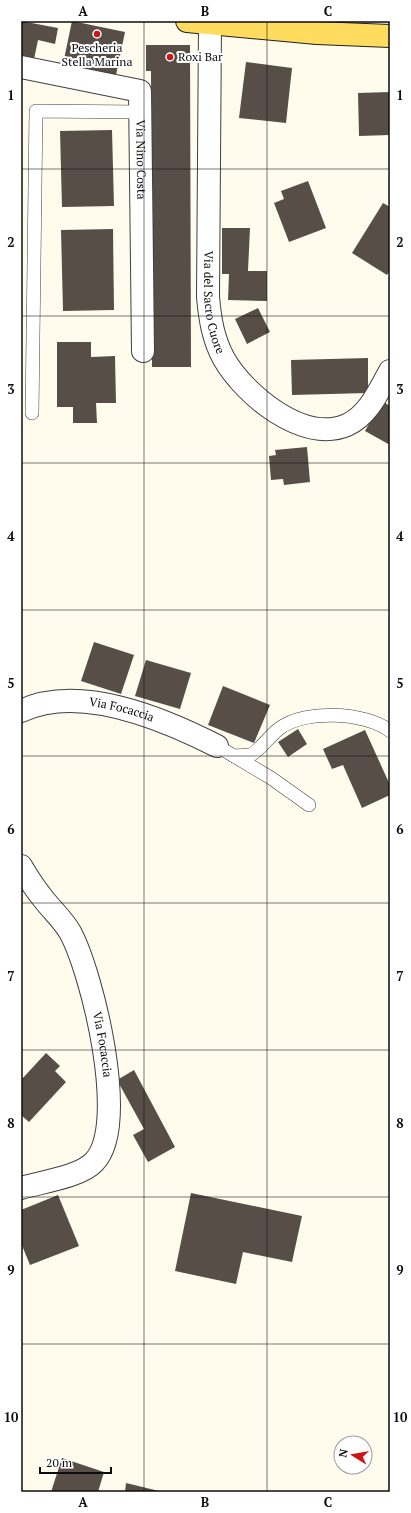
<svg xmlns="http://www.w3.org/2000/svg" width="411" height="1513" font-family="'PT Serif',serif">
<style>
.building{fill:#574e48}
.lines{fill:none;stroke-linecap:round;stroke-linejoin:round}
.service-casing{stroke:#404040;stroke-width:14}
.minor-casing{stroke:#404040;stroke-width:24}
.primary-casing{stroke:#1e1e1e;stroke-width:24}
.service{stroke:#fff;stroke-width:13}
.minor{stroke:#fff;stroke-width:22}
.primary{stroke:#ffdc5d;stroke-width:22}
.grid{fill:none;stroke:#0d0d0d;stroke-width:1;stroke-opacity:0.55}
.poi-dot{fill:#cc161a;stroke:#fff;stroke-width:1.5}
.labels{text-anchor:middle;stroke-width:4;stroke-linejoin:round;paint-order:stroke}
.poi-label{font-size:12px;fill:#0d0d0d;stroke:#fff}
.street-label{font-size:12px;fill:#0d0d0d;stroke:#fff}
.neatline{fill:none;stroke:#0d0d0d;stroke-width:1.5}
.grid-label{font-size:13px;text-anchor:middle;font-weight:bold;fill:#0d0d0d}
</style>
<rect width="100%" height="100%" fill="#fffced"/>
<g class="building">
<path d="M21 21 58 28 55 44 38 40 33 64 21 61Z"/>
<path d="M72 21 125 32 116 75 63 64Z"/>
<path d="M146 45H190L191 367H152L151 71H146Z"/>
<path d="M246 62 292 68 286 123 239 118Z"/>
<path d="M390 92V135L359 136 358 93Z"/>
<path d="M112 130 114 206 62 207 60 131Z"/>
<path d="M308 181 326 228 289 242 274 203 284 199 281 191Z"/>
<path d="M383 203 390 207V270L387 275 352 253Z"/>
<path d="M222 228H250L248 271H267V301L228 300 229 274H222Z"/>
<path d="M113 229 114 310 63 311 61 230Z"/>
<path d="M258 308 270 332 247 344 235 319Z"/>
<path d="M57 342H91V357L115 356 116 403H96L97 423H73V407H57Z"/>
<path d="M368 358V393L292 395 291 360Z"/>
<path d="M382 401 390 406V445L365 431Z"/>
<path d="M307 447 310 482 284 485 283 479 271 480 269 456 276 455 275 450Z"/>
<path d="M94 642 134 655 121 694 81 681Z"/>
<path d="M146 660 191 673 180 709 135 696Z"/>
<path d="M223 686 270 705 254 743 208 725Z"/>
<path d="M298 729 307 744 288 757 278 742Z"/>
<path d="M365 730 390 785V795L362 808 343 765 332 769 323 749Z"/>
<path d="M46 1053 60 1066 55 1071 66 1082 29 1122 21 1115V1080Z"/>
<path d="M134 1070 175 1147 148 1162 133 1135 144 1129 117 1080Z"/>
<path d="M191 1193 302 1216 292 1262 243 1252 236 1284 175 1271Z"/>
<path d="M58 1195 79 1246 30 1265 21 1243V1210Z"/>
<path d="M62 1458 104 1472 98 1492H51Z"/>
<path d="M126 1483 159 1491V1492H125Z"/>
</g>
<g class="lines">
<g class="service-casing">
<g id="service">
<path d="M32 413 36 111 140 112"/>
<path d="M217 746 234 756 251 755C262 748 269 736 280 728 306 709 365 712 390 731"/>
<path d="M234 756 271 778 309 805"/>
</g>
</g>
<g class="minor-casing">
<g id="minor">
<path id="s1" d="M210 24 208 297C210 319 213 339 224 359 244 394 303 444 347 425 369 415 379 390 390 371"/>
<path id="s2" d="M21 67 140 91 143 351"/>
<path id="s3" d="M21 711C80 683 164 719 217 746"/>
<path id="s4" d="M21 866C28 878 36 890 45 901 53 911 63 920 70 932 92 972 130 1126 94 1162 80 1177 41 1182 21 1188"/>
</g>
</g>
<g class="primary-casing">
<path id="primary" d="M187 21 317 33 390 36"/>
</g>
<use href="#service" class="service"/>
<use href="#minor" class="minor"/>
<use href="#primary" class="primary"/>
</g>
<path class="grid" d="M144 21V1492M267 21V1492M21 169H390M21 316H390M21 463H390M21 610H390M21 756H390M21 903H390M21 1050H390M21 1197H390M21 1344H390"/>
<g class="poi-dot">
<circle cx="97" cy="34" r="4"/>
<circle cx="170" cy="57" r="4"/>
</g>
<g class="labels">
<g class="poi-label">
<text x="97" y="52">Pescheria<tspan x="97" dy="14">Stella Marina</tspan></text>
<text x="178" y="61" text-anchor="start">Roxi Bar</text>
</g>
<g class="street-label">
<text dy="4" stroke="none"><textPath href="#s2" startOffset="190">Via Nino Costa</textPath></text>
<text dy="4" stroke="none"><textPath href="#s1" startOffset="279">Via del Sacro Cuore</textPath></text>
<text dy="4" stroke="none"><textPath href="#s3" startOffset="103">Via Focaccia</textPath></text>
<text dy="4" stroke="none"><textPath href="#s4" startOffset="200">Via Focaccia</textPath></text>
</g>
</g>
<rect width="411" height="1513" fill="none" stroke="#ffffff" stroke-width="44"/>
<g transform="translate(353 1455) rotate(281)"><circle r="19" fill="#ffffff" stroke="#9e9e9e"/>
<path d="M0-3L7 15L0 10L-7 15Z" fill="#cc161a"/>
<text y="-6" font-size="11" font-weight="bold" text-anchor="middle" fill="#0d0d0d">N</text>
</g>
<path d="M40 1467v6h71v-6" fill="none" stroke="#0d0d0d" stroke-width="2"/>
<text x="46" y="1467" font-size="12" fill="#0d0d0d" stroke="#ffffff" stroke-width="3" paint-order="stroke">20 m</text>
<rect x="22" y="22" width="367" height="1469" class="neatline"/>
<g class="grid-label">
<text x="83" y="16">A</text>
<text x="205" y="16">B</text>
<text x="328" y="16">C</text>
<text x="11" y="100">1</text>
<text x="400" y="100">1</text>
<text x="11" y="247">2</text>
<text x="400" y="247">2</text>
<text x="11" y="394">3</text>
<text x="400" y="394">3</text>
<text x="11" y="541">4</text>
<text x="400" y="541">4</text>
<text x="11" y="688">5</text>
<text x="400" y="688">5</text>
<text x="11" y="834">6</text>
<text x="400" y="834">6</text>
<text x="11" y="981">7</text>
<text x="400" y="981">7</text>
<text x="11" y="1128">8</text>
<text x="400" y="1128">8</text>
<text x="11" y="1275">9</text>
<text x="400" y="1275">9</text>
<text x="11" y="1422">10</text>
<text x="400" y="1422">10</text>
<text x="83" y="1507">A</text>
<text x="205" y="1507">B</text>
<text x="328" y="1507">C</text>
</g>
</svg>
